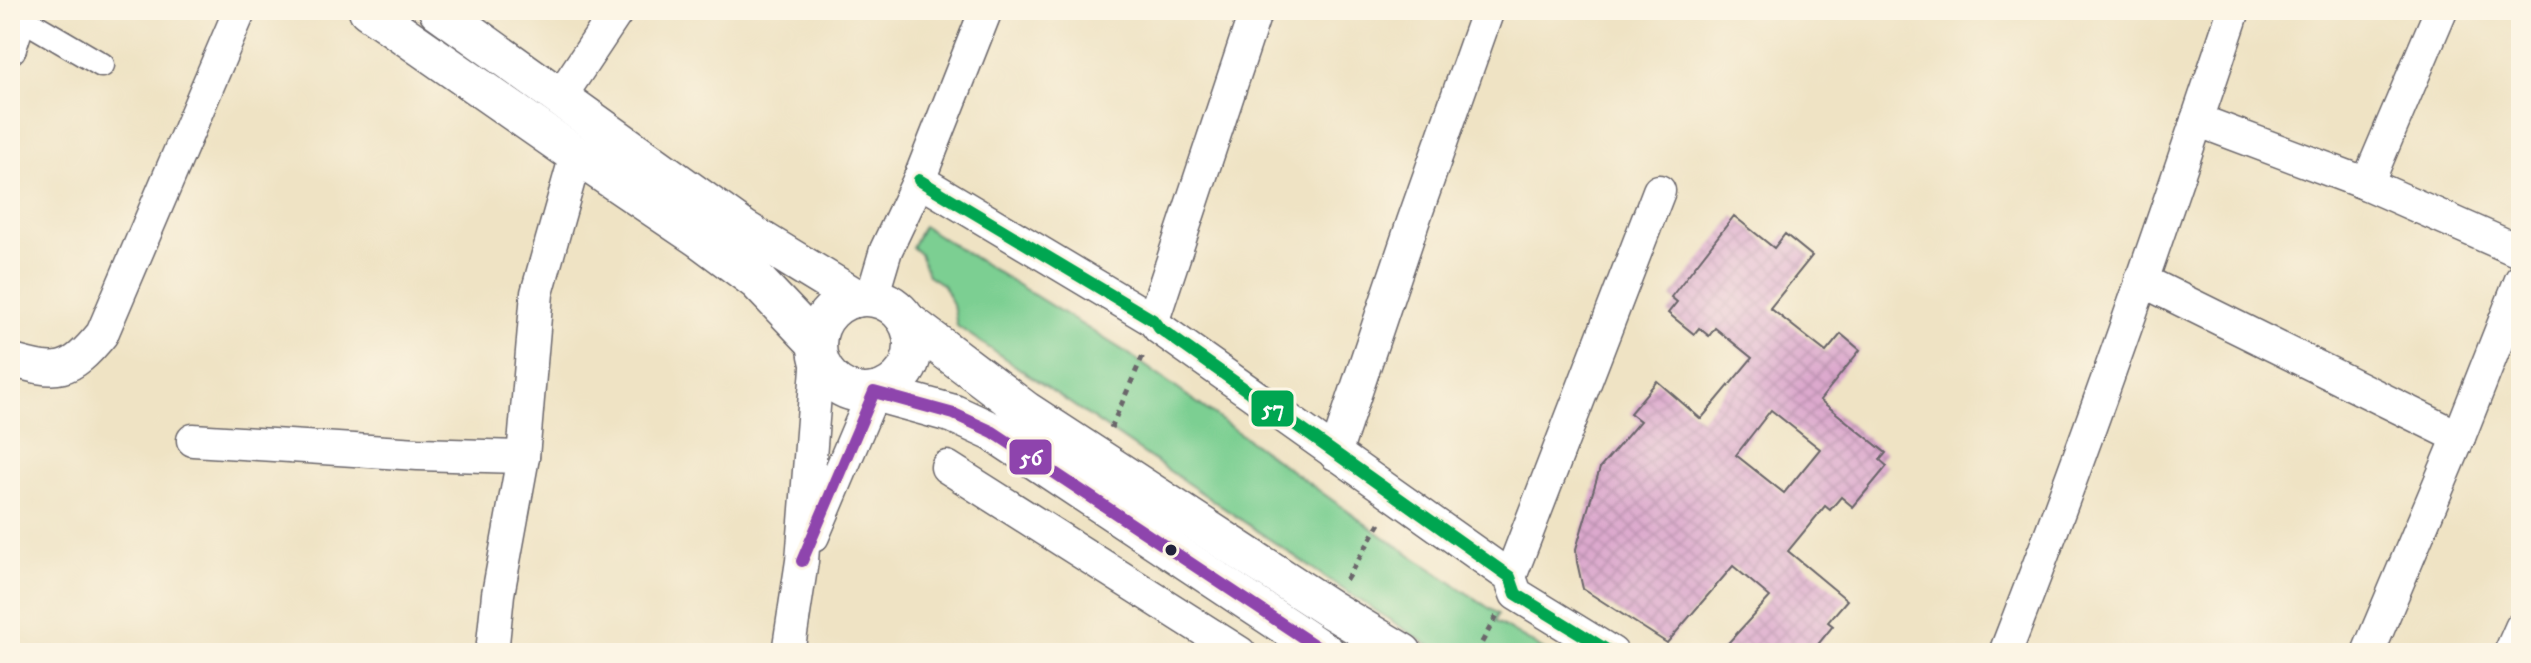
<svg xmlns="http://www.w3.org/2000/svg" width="2531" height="663" font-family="'IM FELL DW Pica',serif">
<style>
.grass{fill:#7bcf92;stroke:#4e7866;stroke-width:2}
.building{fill:url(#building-cross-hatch);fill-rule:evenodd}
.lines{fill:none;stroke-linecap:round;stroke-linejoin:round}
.pedestrian-casing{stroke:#6a666b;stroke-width:27}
.minor-casing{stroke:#6a666b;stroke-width:35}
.tertiary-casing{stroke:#6a666b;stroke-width:41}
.path{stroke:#6a666b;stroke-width:5;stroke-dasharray:6 6;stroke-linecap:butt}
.pedestrian{stroke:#fff;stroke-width:24}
.minor{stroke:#fff;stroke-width:32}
.tertiary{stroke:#fff;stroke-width:38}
.bus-1-casing{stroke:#fcf5e5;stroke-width:18}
.bus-2-casing{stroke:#fcf5e5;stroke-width:18}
.bus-1{stroke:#00a651;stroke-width:12}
.bus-2{stroke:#8e44ad;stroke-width:12}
.bus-dot{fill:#22223b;stroke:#fcf5e5;stroke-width:3}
.line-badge{stroke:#fcf5e5;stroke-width:3}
.badge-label{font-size:22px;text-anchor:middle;font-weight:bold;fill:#fff}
</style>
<defs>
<pattern id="building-cross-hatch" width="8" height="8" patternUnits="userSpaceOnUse" patternTransform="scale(2)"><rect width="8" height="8" fill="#dca9cd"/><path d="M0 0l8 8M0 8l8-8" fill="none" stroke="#bc91b1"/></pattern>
</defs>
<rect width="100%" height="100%" fill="#fcf5e5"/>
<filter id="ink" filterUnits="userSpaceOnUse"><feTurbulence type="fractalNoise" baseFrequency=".0125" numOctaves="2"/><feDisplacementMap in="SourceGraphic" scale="16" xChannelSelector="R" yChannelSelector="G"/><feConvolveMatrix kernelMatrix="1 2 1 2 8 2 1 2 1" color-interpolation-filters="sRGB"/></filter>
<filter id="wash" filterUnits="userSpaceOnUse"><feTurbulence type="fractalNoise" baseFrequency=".006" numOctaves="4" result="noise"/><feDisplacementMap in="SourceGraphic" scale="32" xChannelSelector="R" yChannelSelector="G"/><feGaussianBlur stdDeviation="1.8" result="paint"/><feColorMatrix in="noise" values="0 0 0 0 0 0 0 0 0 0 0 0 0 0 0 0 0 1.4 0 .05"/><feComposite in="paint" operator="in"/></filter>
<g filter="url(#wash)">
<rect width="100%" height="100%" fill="#efe3c4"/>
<path class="grass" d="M923 226 1129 354 1374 530 1498 614 1495 621 1549 653H1441L1341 588 957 326 953 305 943 285 928 275 920 254 912 247Z"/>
<g id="blocks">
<path class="building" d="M1734 216 1774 248 1785 234 1812 256 1770 308 1826 352 1841 334 1860 350 1820 400 1886 453 1880 460 1887 466 1853 507 1841 497 1830 510 1825 506 1788 551 1847 600 1828 622 1833 626 1811 653H1719L1770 597 1733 566 1667 643 1583 589 1577 562 1576 549 1600 468 1640 421 1630 413 1657 381 1701 419 1752 358 1715 328 1709 336 1699 328 1694 334 1668 313 1677 302 1671 297ZM1771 410 1820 449 1784 493 1736 455Z"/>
</g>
</g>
<g filter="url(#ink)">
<use href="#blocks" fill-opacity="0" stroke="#6a666b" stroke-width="2"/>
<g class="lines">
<g class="pedestrian-casing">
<path id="pedestrian" d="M20 17 102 65"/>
</g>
<g class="minor-casing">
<g id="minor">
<path d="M10 11 20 17 10 48"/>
<path d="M560 97 618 10"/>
<path d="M2197 120 2367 184 2521 252"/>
<path d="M919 180 1153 320 1159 328 1510 577 1516 594 1612 653"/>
<path d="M2367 184 2441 10"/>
<path d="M2141 280 2459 437"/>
<path d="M872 297 886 250 919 180 986 10"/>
<path d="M1153 320 1256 10"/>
<path d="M10 360C58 374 69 374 102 334L240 10"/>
<path d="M193 440 418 454 523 457"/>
<path d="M1335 454 1413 222 1488 10"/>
<path d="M947 467 1240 653"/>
<path d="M813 536 874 392"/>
<path d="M1510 577 1659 191"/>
<path d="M492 653 498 594 523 457 537 293 576 155"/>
<path d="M788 653 802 561 818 355"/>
<path d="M2005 653C2088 441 2162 226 2234 10"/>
<path d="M2368 653 2459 437 2521 280"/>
<path d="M2510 653 2521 628"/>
</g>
</g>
<g class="tertiary-casing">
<g id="tertiary">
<path d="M368 10 576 155 699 238 757 281 817 344"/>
<path d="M438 10 743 229 856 298"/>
<circle cx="865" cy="345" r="48"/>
<path d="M907 321 1026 411 1328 608 1403 653"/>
<path d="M874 392 954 414 993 432 1326 653"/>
</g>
</g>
<g class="path">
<path d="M1111 428 1144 353"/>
<path d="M1346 580 1382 520"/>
<path d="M1476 653 1497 615"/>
</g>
<use href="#pedestrian" class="pedestrian"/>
<use href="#minor" class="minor"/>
<use href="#tertiary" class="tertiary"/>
<g class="bus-1-casing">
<path id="bus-1" d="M919 180 1153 320 1159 328 1510 577 1516 594 1612 653"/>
</g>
<g class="bus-2-casing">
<path id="bus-2" d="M802 561 874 392 954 414 993 432 1326 653"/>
</g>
<use href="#bus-1" class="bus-1"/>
<use href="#bus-2" class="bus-2"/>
</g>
</g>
<circle class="bus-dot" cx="1171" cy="550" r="7"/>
<g class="line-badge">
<rect x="1250" y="389" width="45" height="39" rx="8" fill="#00a651"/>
<rect x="1008" y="438" width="45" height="38" rx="8" fill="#8e44ad"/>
</g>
<g class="badge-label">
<text x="1273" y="416">57</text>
<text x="1031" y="465">56</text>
</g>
<rect width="2531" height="663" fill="none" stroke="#fcf5e5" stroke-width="40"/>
</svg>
